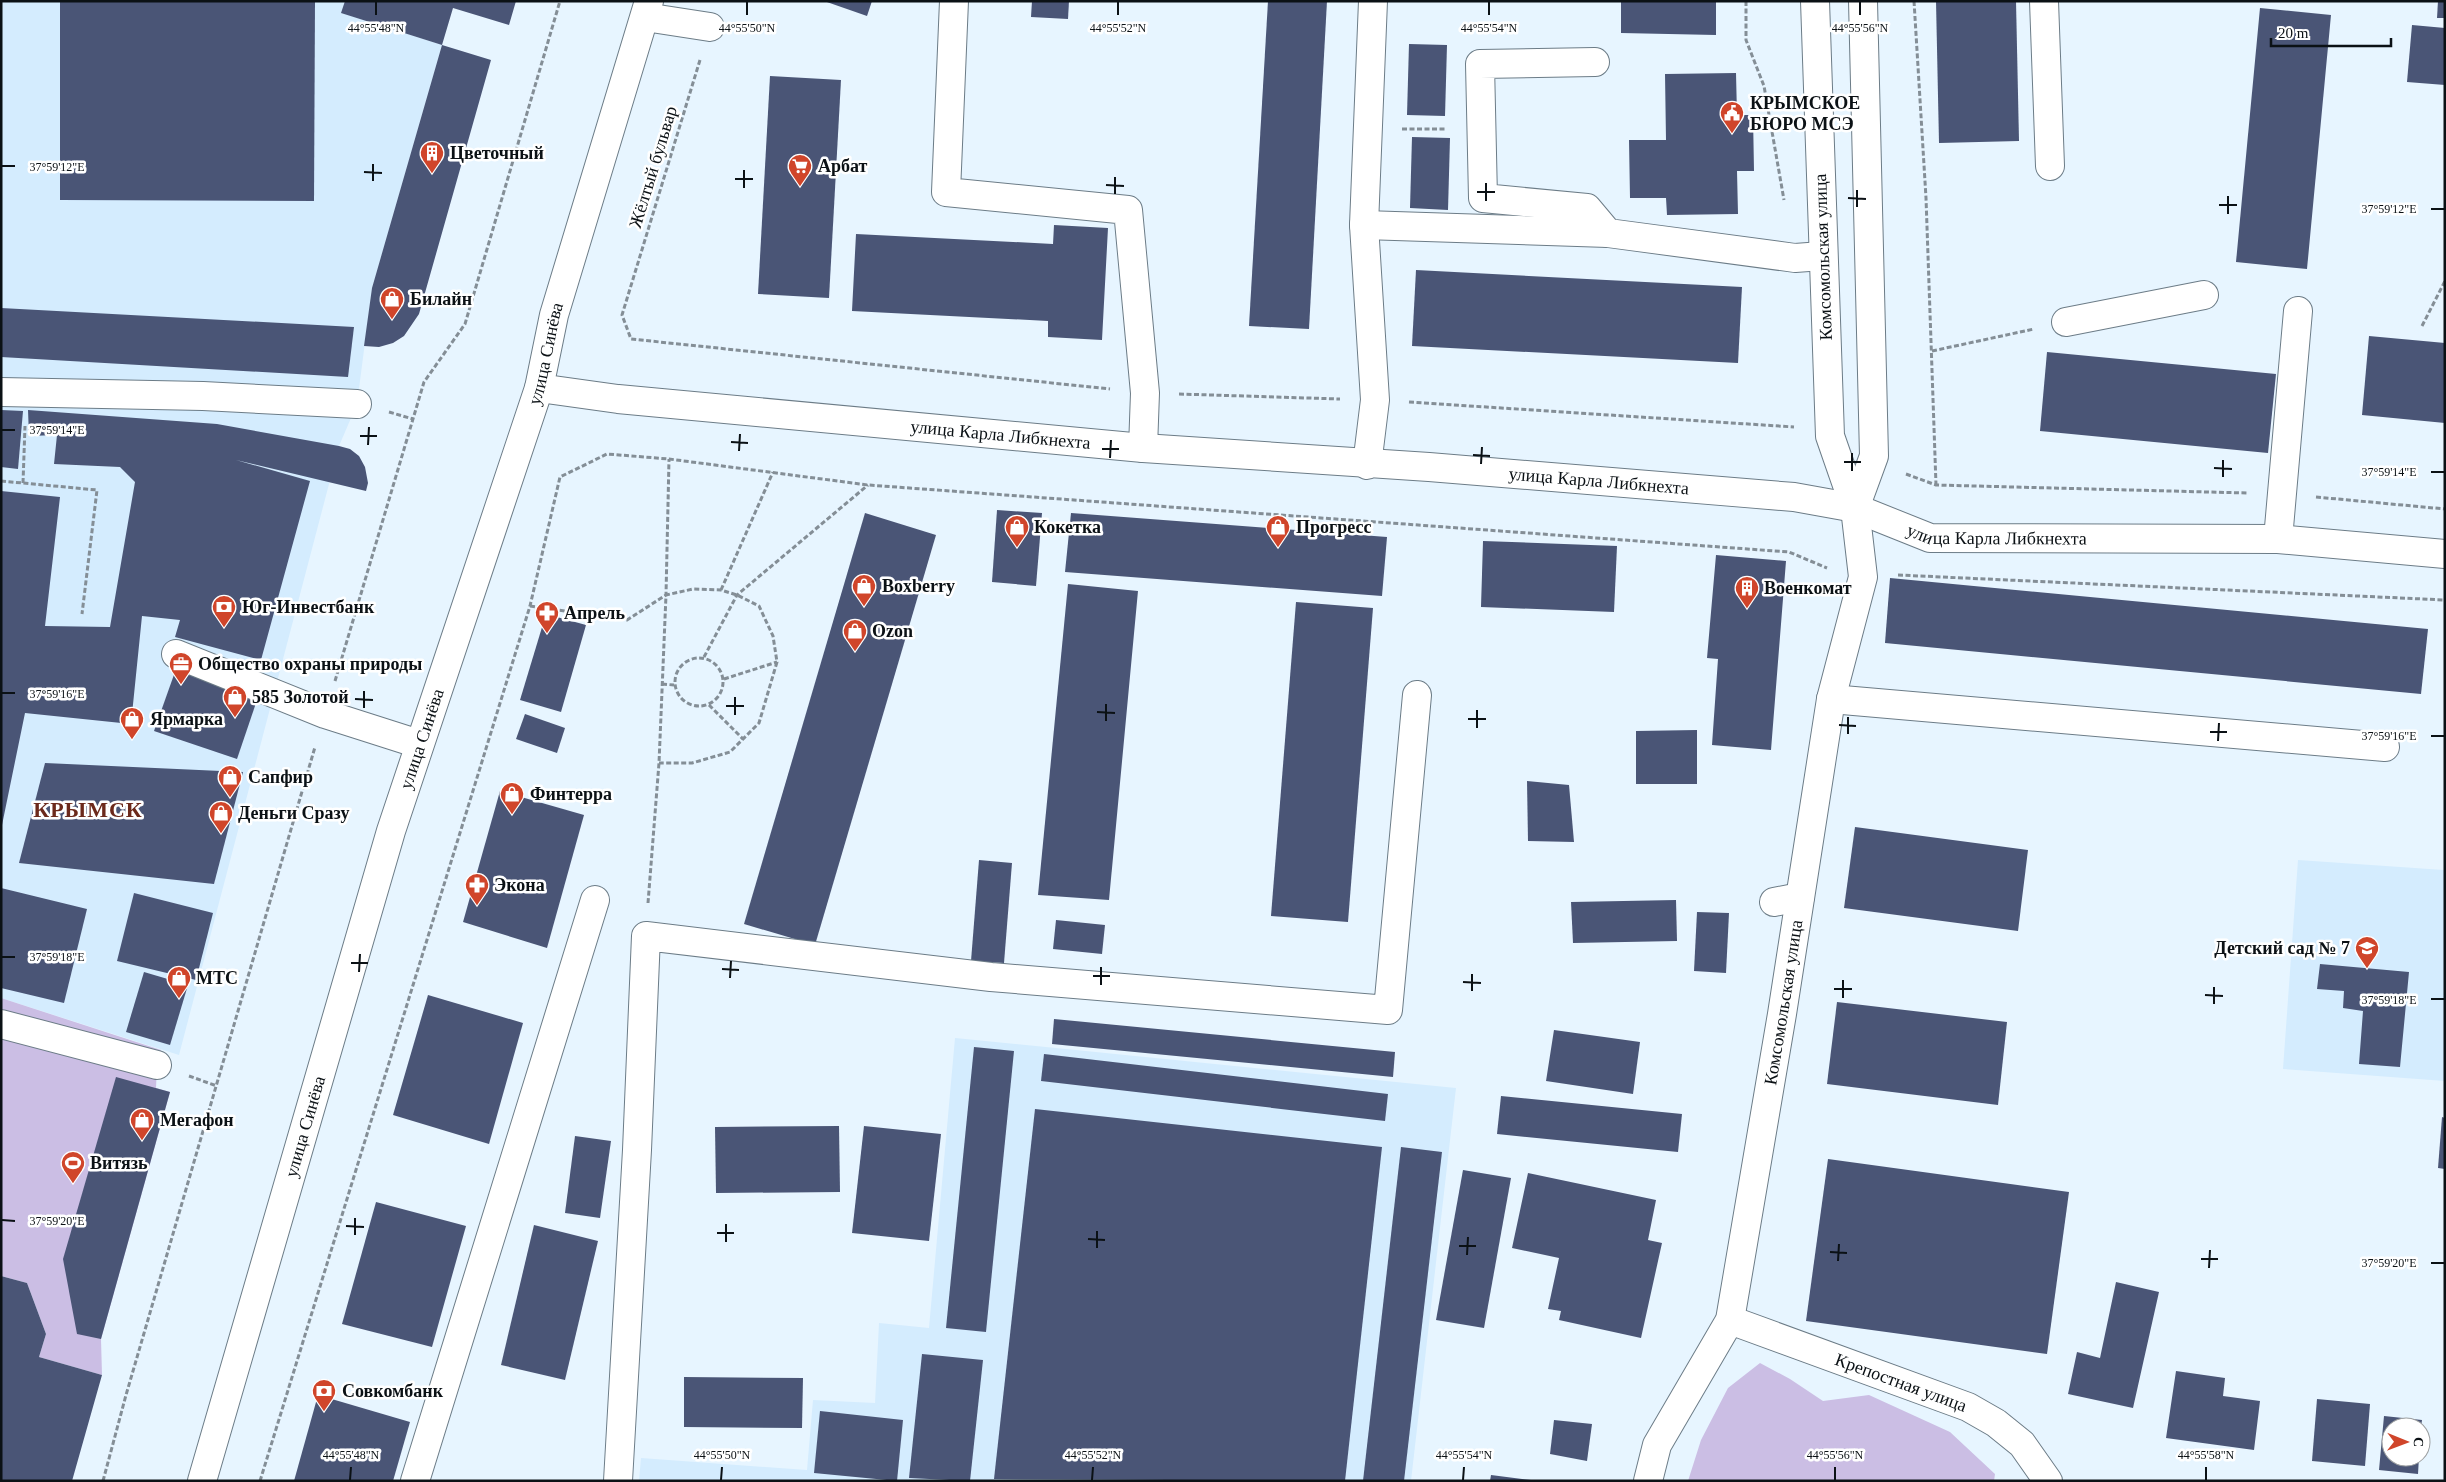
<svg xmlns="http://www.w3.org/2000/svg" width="2446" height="1482" font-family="Georgia,serif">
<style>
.built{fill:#d4ecfe}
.green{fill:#cbbee4}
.building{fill:#4a5576}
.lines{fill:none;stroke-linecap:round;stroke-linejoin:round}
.minor-casing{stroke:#6c7c87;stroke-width:30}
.major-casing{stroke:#6c7c87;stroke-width:30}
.path{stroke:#848e96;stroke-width:3;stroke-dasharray:5 2.5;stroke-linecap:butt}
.minor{stroke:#fff;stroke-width:28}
.major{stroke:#fff;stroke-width:28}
.ticks{fill:none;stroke:#0b1115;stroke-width:2}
.labels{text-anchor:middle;stroke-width:5;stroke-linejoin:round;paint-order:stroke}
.poi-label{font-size:18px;font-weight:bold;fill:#0b1115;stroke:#fff;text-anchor:start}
.street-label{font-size:18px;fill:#0b1115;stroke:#fff}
.district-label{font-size:22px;font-weight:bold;letter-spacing:1px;fill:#6c291b;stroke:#fff}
.ticks-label{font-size:12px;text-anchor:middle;fill:#0b1115;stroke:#fff;stroke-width:5;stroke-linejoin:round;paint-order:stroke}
</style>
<rect width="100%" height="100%" fill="#e7f5ff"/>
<g class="built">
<path d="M1 1H345L342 13 442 45 372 288 357 404 339 446 179 1055 1 998Z"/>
<path d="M2298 860 2444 870 2445 860V1081L2283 1069Z"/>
<path d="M955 1038 1456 1088 1411 1481H639L641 1458 807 1470 813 1400 875 1403 879 1323 929 1328Z"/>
</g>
<g class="green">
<path d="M1 998 161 1050 157 1065 156 1088 170 1092 101 1339 102 1375 39 1357 46 1334 27 1283 1 1276Z"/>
<path d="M1760 1363 1790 1379 1823 1401 1869 1395 1950 1432 1995 1474 1994 1481H1688L1701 1440 1728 1388Z"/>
</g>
<g class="building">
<path d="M60 1H315L314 201 60 200Z"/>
<path d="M345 1H516L509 25 453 8 442 45 491 60 419 314 404 336 393 343 379 347 364 346 372 288 442 45 341 13Z"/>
<path d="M824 1H872L867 16Z"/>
<path d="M1032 1H1069L1068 19 1031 17Z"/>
<path d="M1268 1H1327L1309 329 1249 326Z"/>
<path d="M1621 1H1716V35L1621 33Z"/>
<path d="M1936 1H2016L2019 141 1939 143Z"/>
<path d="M2438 1H2445V18H2437Z"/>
<path d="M2260 8 2331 15 2307 269 2236 262Z"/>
<path d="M2412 25 2445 28V85L2407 82Z"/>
<path d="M1409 44 1447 45 1445 116 1407 115Z"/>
<path d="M1736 73 1737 115H1753L1754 171H1737L1738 214 1667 215 1666 198H1630L1629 140H1666L1665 74Z"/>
<path d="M770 76 841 80 829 298 758 294Z"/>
<path d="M1412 137 1450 138 1448 210 1410 208Z"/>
<path d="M1054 225 1108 228 1102 340 1048 337V321L852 311 856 234 1053 244Z"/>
<path d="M1416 270 1742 287 1738 363 1412 346Z"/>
<path d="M1 308 354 327 348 377 1 357Z"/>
<path d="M2369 336 2445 343V423L2362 415Z"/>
<path d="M2047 352 2276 374 2268 453 2040 431Z"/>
<path d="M1 410 23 411 18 469 1 467Z"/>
<path d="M28 410 217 424 339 446 350 449 359 456 365 467 368 483 366 491 236 460 310 481 261 660 175 637 180 620 142 616 131 724 25 713 2 825 1 491 60 497 45 626 110 627 135 482 120 467 54 464 57 435 29 436Z"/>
<path d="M997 510 1042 513 1036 586 992 582Z"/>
<path d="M865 513 936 535 815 945 744 924Z"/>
<path d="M1071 513 1387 537 1382 596 1065 572Z"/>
<path d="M1483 541 1617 546 1614 612 1481 607Z"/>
<path d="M1716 555 1786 561 1771 750 1712 745 1718 659 1707 658Z"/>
<path d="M1890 578 2428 629 2421 694 1885 643Z"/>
<path d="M1068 584 1138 591 1109 900 1038 895Z"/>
<path d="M1296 602 1373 608 1348 922 1271 916Z"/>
<path d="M546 614 586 625 561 712 520 700Z"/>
<path d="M176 669 258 697 237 759 154 731Z"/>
<path d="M525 714 565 728 557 753 516 739Z"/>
<path d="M1697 730V784H1636V731Z"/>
<path d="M45 763 243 772 214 884 19 863Z"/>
<path d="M1527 781 1569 785 1574 842 1528 841Z"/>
<path d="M500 791 584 815 547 948 463 922Z"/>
<path d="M1855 827 2028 850 2018 931 1844 908Z"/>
<path d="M979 860 1012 863 1004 963 971 961Z"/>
<path d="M1 888 87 909 64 1003 1 988Z"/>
<path d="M134 893 213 913 196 980 117 961Z"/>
<path d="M1676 900 1677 941 1573 943 1571 902Z"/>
<path d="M1697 912 1729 913 1726 973 1694 971Z"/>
<path d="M1056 920 1105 925 1102 954 1053 949Z"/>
<path d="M2320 964 2409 972 2400 1067 2359 1064 2363 1011 2343 1008 2344 991 2317 989Z"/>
<path d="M144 972 188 985 170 1045 126 1032Z"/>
<path d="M428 995 523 1023 489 1144 393 1115Z"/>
<path d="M1837 1002 2007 1022 1998 1105 1827 1084Z"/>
<path d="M1054 1019 1395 1052 1393 1077 1052 1044Z"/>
<path d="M1554 1030 1640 1042 1633 1094 1546 1081Z"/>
<path d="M974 1047 1014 1051 986 1332 946 1328Z"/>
<path d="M1044 1054 1388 1094 1385 1121 1041 1081Z"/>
<path d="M116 1077 170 1092 101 1339 77 1334 63 1259Z"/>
<path d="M1501 1096 1682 1114 1678 1152 1497 1134Z"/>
<path d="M1035 1109 1382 1147 1345 1481 994 1479Z"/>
<path d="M2442 1117 2445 1118V1169L2438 1168Z"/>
<path d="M839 1126 840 1192 716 1193 715 1127Z"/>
<path d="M864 1126 941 1134 929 1241 852 1233Z"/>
<path d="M575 1136 611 1141 600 1218 565 1213Z"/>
<path d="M1401 1147 1442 1152 1404 1481H1363Z"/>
<path d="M1828 1159 2069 1192 2047 1354 1806 1321Z"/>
<path d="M1463 1170 1511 1178 1484 1328 1436 1320Z"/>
<path d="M1528 1173 1656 1200 1648 1240 1662 1243 1641 1338 1559 1320 1561 1311 1548 1309 1559 1258 1512 1248Z"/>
<path d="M376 1202 466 1226 432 1347 342 1324Z"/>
<path d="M534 1225 598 1241 565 1380 501 1365Z"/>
<path d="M1 1276 27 1283 46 1334 39 1357 102 1375 72 1481H1Z"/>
<path d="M2116 1282 2159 1292 2133 1408 2068 1394 2077 1352 2100 1358Z"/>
<path d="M922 1354 983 1360 970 1481 909 1478Z"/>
<path d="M2176 1371 2225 1378 2223 1396 2260 1401 2254 1450 2166 1438Z"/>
<path d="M684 1377 803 1378 802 1428 684 1427Z"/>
<path d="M318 1395 410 1422 393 1481H294Z"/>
<path d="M2317 1399 2370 1404 2365 1466 2312 1461Z"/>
<path d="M820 1411 903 1420 897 1481 814 1473Z"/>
<path d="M2384 1416 2422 1420 2421 1427H2391V1457H2419L2418 1474 2379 1470Z"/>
<path d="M1554 1420 1592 1424 1587 1461 1550 1454Z"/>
<path d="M1491 1475 1531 1480V1481H1490Z"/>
</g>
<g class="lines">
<g class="minor-casing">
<g id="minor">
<path d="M954 1 946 192 1128 210 1145 393 1143 448"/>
<path d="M2044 1 2050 166"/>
<path d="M645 17 710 27"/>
<path d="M1595 62 1480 64 1483 198 1587 208 1608 233 1795 258 1822 256"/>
<path d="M1364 225 1608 233"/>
<path d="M2066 322 2204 295"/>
<path d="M1 392 203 396 357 404"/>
<path d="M1367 465 1375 400 1364 225 1373 1"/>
<path d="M1855 508 1874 456 1863 1"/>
<path d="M2278 539 2298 311"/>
<path d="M176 654 325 714 419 744"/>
<path d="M1831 699 2385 747"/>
<path d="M1774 902 1800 897"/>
<path d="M1 1024 157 1065"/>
<path id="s1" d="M1730 1320 1968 1407 1996 1423 2022 1444 2048 1481"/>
<path d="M415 1481 595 900"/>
<path d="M618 1481 637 1150 646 936 991 977 1388 1010 1417 695"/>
<path id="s2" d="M1648 1481 1657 1445 1730 1320 1782 1014 1831 699 1863 577 1855 508 1830 436 1815 1"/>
</g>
</g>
<g class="major-casing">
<g id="major">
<path id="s3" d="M539 388 618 399 1143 448 1429 467 1794 497 1855 508 1930 538 2278 539 2445 554"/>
<path id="s4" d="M202 1481 391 831 539 388 554 315 649 1"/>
</g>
</g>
<g class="path">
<path d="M1746 1V40L1764 86 1784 200"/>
<path d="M1914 1 1926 198 1936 485"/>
<path d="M700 60 622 315 631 339 1110 389"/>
<path d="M1402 129H1446"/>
<path d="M2422 326 2445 281"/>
<path d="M1932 351 2034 329"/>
<path d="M1179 394 1340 399"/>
<path d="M1409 402 1794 427"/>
<path d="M389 412 413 419"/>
<path d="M1906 474 1936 485 2247 493"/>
<path d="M1 481 97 490 82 614"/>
<path d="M23 483 25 426"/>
<path d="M2316 497 2445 509"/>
<path d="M1898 575 2445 600"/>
<path d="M721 590 773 472"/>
<path d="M530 606 627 620 666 595 669 459"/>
<path d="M704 657 737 595 868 485"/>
<circle cx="699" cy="682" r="24"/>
<path d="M724 679 777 662"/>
<path d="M335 681 424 382 465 324 560 1"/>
<path d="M662 684 674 685"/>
<path d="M709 705 743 739"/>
<path d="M648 903 659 763 666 595 693 589 721 590 737 595 759 606 773 636 777 662 759 723 730 752 692 763H659"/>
<path d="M189 1076 217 1086"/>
<path d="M103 1481 126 1395 315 747"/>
<path d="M260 1481 530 606 560 477 607 454 669 459 868 485 1789 552 1827 568"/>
</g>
<use href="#minor" class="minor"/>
<use href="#major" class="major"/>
</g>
<path class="ticks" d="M376 15V2M747 15V2M1118 15V2M1489 15V2M1860 15V2M2 166H15M364 172 382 173M735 179H753M373 181V164M1106 185 1124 186M744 188V170M1477 192H1495M1115 194V177M1848 198 1866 199M1486 201V183M2219 205H2237M1857 207V190M2431 209H2444M2228 214V196M2 430H15M360 436H377M731 442 748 443M368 445 369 427M1102 449H1119M739 451 740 434M1473 455 1490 456M1110 458 1111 440M1844 462H1861M1481 464 1482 447M2214 468 2232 469M1852 471V453M2431 472H2444M2223 477V460M2 693H15M355 699 373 700M726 706H744M364 708V691M1097 712 1115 713M735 715V697M1468 719H1486M1106 721V704M1839 725 1856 726M1477 728V710M2210 732H2227M1848 734V717M2431 736H2444M2218 741 2219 723M2 957H15M351 963H368M722 969 739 970M359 972 360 954M1093 976H1110M730 978 731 961M1463 982 1481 983M1101 985V967M1834 989H1852M1472 991V974M2205 995 2223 996M1843 998V980M2431 999H2444M2214 1004V987M2 1220 15 1221M346 1226 364 1227M717 1233H734M355 1235V1218M1088 1239 1105 1240M726 1242V1224M1459 1246H1476M1097 1248V1231M1830 1252 1847 1253M1467 1255 1468 1237M2201 1259H2218M1838 1261 1839 1244M2431 1263H2444M2209 1268 2210 1250M350 1480 351 1467M721 1480 722 1467M1092 1480 1093 1467M1463 1480 1464 1467M1835 1480V1467M2206 1480V1467"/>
<defs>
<g id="civic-pin" transform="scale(1.25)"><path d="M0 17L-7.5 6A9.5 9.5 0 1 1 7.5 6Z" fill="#d0452a" stroke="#fff"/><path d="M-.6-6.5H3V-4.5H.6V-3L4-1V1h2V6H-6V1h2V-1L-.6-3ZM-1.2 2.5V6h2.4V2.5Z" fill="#fff"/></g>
<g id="building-pin" transform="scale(1.25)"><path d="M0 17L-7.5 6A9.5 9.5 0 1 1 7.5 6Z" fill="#d0452a" stroke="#fff"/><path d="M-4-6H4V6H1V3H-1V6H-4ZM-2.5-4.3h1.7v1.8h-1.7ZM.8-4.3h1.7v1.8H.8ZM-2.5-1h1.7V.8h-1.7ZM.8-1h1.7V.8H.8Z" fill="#fff"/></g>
<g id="supermarket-pin" transform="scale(1.25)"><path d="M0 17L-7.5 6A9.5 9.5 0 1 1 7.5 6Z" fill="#d0452a" stroke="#fff"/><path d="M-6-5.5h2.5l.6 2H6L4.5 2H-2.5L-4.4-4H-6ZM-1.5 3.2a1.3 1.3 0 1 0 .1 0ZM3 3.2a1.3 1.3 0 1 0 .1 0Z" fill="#fff"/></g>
<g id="shop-pin" transform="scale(1.25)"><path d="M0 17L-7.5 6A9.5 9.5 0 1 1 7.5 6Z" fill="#d0452a" stroke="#fff"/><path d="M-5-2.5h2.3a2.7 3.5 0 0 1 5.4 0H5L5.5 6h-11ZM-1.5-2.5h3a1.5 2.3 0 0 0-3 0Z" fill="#fff"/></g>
<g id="bank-pin" transform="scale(1.25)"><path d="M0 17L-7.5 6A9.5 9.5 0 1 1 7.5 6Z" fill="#d0452a" stroke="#fff"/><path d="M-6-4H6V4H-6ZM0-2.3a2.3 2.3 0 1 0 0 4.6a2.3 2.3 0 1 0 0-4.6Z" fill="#fff"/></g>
<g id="pharmacy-pin" transform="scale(1.25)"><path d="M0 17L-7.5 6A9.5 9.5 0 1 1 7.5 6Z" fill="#d0452a" stroke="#fff"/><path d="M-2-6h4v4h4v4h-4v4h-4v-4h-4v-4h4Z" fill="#fff"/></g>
<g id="office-pin" transform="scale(1.25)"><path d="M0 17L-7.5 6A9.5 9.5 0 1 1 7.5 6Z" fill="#d0452a" stroke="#fff"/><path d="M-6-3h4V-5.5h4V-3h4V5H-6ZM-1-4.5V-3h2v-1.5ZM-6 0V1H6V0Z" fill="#fff"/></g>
<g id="school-pin" transform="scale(1.25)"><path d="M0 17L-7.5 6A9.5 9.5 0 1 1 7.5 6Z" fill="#d0452a" stroke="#fff"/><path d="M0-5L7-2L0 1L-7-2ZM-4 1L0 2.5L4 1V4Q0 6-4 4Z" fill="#fff"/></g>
<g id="stadium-pin" transform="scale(1.25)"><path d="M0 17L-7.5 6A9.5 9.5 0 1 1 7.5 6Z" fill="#d0452a" stroke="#fff"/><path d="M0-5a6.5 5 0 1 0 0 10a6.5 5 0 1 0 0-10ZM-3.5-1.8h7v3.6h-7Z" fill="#fff"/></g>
</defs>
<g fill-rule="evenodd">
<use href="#civic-pin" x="1732" y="113"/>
<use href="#building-pin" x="432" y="153"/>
<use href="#supermarket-pin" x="800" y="166"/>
<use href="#shop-pin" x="392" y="299"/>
<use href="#shop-pin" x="1017" y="527"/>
<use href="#shop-pin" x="1278" y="527"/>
<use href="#shop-pin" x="864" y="586"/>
<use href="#building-pin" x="1747" y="588"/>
<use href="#bank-pin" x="224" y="607"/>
<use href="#pharmacy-pin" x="547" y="613"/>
<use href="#shop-pin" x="855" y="631"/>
<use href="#office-pin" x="181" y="664"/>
<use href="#shop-pin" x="235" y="697"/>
<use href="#shop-pin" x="132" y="719"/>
<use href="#shop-pin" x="230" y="777"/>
<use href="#shop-pin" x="512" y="794"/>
<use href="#shop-pin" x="221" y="813"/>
<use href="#pharmacy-pin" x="477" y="885"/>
<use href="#school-pin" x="2367" y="948"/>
<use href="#shop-pin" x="179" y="978"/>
<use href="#shop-pin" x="142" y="1120"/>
<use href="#stadium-pin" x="73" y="1163"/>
<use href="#bank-pin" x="324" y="1391"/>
</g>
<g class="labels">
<g class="poi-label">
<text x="1750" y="109">КРЫМСКОЕ<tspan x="1750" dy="21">БЮРО МСЭ</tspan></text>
<text x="450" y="159">Цветочный</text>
<text x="818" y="172">Арбат</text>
<text x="410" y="305">Билайн</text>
<text x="1034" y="533">Кокетка</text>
<text x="1296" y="533">Прогресс</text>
<text x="882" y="592">Boxberry</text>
<text x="1764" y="594">Военкомат</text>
<text x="242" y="613">Юг-Инвестбанк</text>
<text x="564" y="619">Апрель</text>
<text x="872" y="637">Ozon</text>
<text x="198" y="670">Общество охраны природы</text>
<text x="252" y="703">585 Золотой</text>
<text x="150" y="725">Ярмарка</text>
<text x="248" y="783">Сапфир</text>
<text x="530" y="800">Финтерра</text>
<text x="238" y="819">Деньги Сразу</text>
<text x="494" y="891">Экона</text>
<text x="2350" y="954" text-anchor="end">Детский сад № 7</text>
<text x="196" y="984">МТС</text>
<text x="160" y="1126">Мегафон</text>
<text x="90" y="1169">Витязь</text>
<text x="342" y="1397">Совкомбанк</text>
</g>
<g class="street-label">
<text transform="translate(653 167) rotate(-73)" y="6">Жёлтый бульвар</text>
<text transform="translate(1823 257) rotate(-92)" y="6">Комсомольская улица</text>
<text dy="6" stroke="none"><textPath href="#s4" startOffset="1179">улица Синёва</textPath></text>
<text dy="6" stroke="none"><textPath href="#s3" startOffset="464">улица Карла Либкнехта</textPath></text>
<text dy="6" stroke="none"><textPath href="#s3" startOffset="1064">улица Карла Либкнехта</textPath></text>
<text dy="6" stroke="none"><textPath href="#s3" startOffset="1469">улица Карла Либкнехта</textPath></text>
<text dy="6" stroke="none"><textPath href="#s4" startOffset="774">улица Синёва</textPath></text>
<text dy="6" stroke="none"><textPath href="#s2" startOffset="504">Комсомольская улица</textPath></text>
<text dy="6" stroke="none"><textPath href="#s4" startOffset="369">улица Синёва</textPath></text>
<text dy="6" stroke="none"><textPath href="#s1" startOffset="182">Крепостная улица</textPath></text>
</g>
<g class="district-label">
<text x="88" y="817">КРЫМСК</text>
</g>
</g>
<g class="ticks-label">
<text x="376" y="32">44°55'48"N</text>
<text x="747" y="32">44°55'50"N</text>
<text x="1118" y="32">44°55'52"N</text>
<text x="1489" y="32">44°55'54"N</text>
<text x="1860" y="32">44°55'56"N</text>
<text x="57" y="171">37°59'12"E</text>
<text x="2389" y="213">37°59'12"E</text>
<text x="57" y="434">37°59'14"E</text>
<text x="2389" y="476">37°59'14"E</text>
<text x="57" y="698">37°59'16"E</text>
<text x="2389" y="740">37°59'16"E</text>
<text x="57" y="961">37°59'18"E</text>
<text x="2389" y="1004">37°59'18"E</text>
<text x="57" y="1225">37°59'20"E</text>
<text x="2389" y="1267">37°59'20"E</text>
<text x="351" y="1459">44°55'48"N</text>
<text x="722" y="1459">44°55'50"N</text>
<text x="1093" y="1459">44°55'52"N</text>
<text x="1464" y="1459">44°55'54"N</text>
<text x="1835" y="1459">44°55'56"N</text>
<text x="2206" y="1459">44°55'58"N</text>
</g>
<rect width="2446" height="1482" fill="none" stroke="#0b1115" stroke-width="5"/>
<g transform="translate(2406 1442) rotate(91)"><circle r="24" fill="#ffffff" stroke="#9da0a1"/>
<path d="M0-4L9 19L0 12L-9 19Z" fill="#d0452a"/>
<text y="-8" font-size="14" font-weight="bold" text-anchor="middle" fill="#0b1115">С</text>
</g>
<path d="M2271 38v8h120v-8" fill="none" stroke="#0b1115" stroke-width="2.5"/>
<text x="2278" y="38" font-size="15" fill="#0b1115" stroke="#ffffff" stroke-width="4" paint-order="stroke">20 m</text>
</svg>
